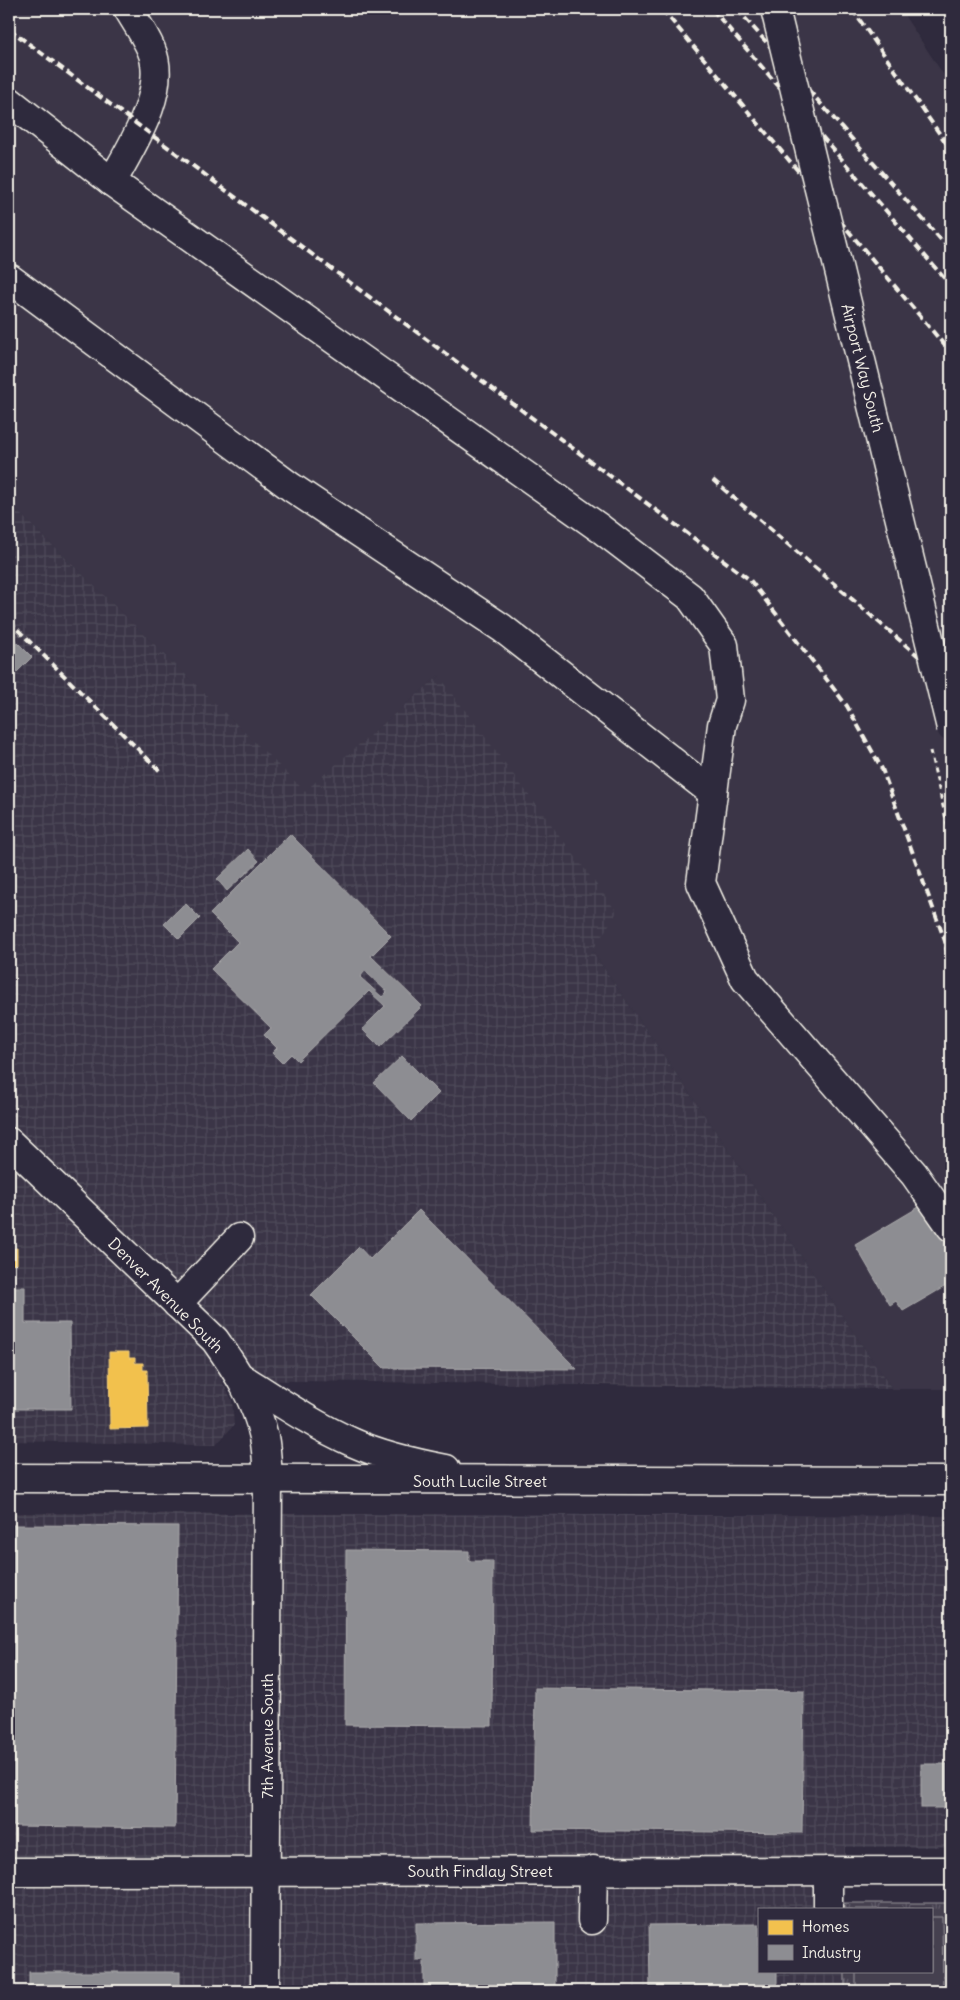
<svg xmlns="http://www.w3.org/2000/svg" width="960" height="2000" font-family="Delius,sans-serif">
<style>
.built{fill:#3b3647}
.industrial{fill:url(#industrial-grid)}
.park{fill:url(#park-tufts);stroke:#9c989c}
.garden{fill:#454050;stroke:#9c989c}
.homes{fill:#f2c14e;stroke:#f3cf7c}
.industry{fill:#8d8d92;stroke:#acabac;fill-rule:evenodd}
.lines{fill:none;stroke-linecap:round;stroke-linejoin:round}
.minor-casing{stroke:#f4f1e8;stroke-width:31}
.path{stroke:#f4f1e8;stroke-width:3;stroke-dasharray:5 4;stroke-linecap:butt}
.minor{stroke:#2f2a3d;stroke-width:28}
.rail{stroke:#f4f1e8;stroke-width:4;stroke-dasharray:8 4;stroke-linecap:butt}
.major-bridge-casing{stroke:#f4f1e8;stroke-width:31;stroke-linecap:butt}
.major-bridge{stroke:#2f2a3d;stroke-width:28}
.labels{text-anchor:middle;stroke-width:5;stroke-linejoin:round;paint-order:stroke}
.street-label{font-size:16px;fill:#f4f1e8;stroke:#2f2a3d}
</style>
<defs>
<pattern id="industrial-grid" width="8" height="8" patternUnits="userSpaceOnUse" patternTransform="scale(1.25)"><rect width="8" height="8" fill="#3b3647"/><path d="M0 4h8M4 0v8" fill="none" stroke="#4e4a59"/></pattern>
<pattern id="park-tufts" width="24" height="20" patternUnits="userSpaceOnUse" patternTransform="scale(1.25)"><rect width="24" height="20" fill="#454050"/><path d="M3 7l-1-3M5 7V3M7 7l1-3M15 17l-1-3M17 17v-4M19 17l1-3" fill="none" stroke="#605c69"/></pattern>
</defs>
<rect width="100%" height="100%" fill="#2f2a3d"/>
<filter id="ink" filterUnits="userSpaceOnUse"><feTurbulence type="fractalNoise" baseFrequency=".02" numOctaves="2"/><feDisplacementMap in="SourceGraphic" scale="10" xChannelSelector="R" yChannelSelector="G"/><feConvolveMatrix kernelMatrix="1 2 1 2 8 2 1 2 1" color-interpolation-filters="sRGB"/></filter>
<g filter="url(#ink)">
<path class="built" d="M9 9H900L951 86V809L945 810 951 839V1389H892L592 951 439 676 305 792 9 503Z"/>
<g class="industrial">
<path d="M9 503 305 791 439 676 617 912 592 951 892 1389 221 1380 232 1400 234 1425 216 1445 9 1441Z"/>
<path d="M9 1513 951 1516V1847H845L844 1909H759V1971H845V1991H9Z"/>
</g>
<path class="park" d="M844 1903H951V1991H845V1971H931V1909H844Z"/>
<path class="garden" d="M931 1917H942L943 1991H856V1971H931Z"/>
<g class="homes">
<path d="M9 1238 11 1249 17 1248V1264L9 1265Z"/>
<path d="M109 1352H129V1358H135V1363H143V1370H147L148 1428 110 1429Z"/>
</g>
<g class="industry">
<path d="M9 634 32 657 9 680Z"/>
<path d="M290 834 391 936 371 956 422 1006 380 1047 362 1029 385 1006 369 991 298 1061 291 1054 282 1063 272 1053 277 1048 264 1035 271 1028 211 969 238 942 210 914ZM365 971 387 992 382 997 360 977Z"/>
<path d="M248 849 259 861 227 891 217 879Z"/>
<path d="M185 903 200 918 179 939 164 924Z"/>
<path d="M402 1056 439 1093 411 1121 374 1083Z"/>
<path d="M924 1204 951 1250V1283L903 1311 896 1301 890 1305 855 1245Z"/>
<path d="M419 1210 577 1369 384 1368 311 1295 359 1247 370 1259Z"/>
<path d="M9 1287H25V1323H70L71 1409H9Z"/>
<path d="M9 1525 178 1526 175 1828 9 1826Z"/>
<path d="M346 1550 469 1551V1561H493L492 1726 345 1725Z"/>
<path d="M535 1688 804 1691 802 1833 533 1830Z"/>
<rect x="921" y="1764" width="30" height="44"/>
<path d="M555 1922V1991H424V1960H416V1923Z"/>
<path d="M759 1924V1971H777V1991H650L649 1925Z"/>
<rect x="29" y="1972" width="151" height="19"/>
</g>
<g class="lines">
<g class="minor-casing">
<g id="minor">
<path d="M128 9C136 22 145 35 151 49 169 90 131 147 112 182L601 529 690 597 724 645 730 700 722 725 701 883 745 979 914 1174 951 1227"/>
<path d="M9 101 112 182"/>
<path d="M9 278 291 487 502 628 713 793"/>
<path d="M9 1142 215 1340C237 1371 256 1400 264 1437 267 1451 267 1466 268 1480L265 1991"/>
<path d="M177 1304 239 1238"/>
<path d="M242 1378C278 1401 315 1426 354 1443 383 1456 415 1463 446 1469"/>
<path d="M9 1478 951 1481"/>
<path d="M828 1871V1909"/>
<path d="M9 1872 951 1871"/>
<path d="M592 1920 593 1870"/>
</g>
</g>
<path class="path" d="M930 751 951 840"/>
<use href="#minor" class="minor"/>
<g class="rail">
<path d="M662 9 951 353"/>
<path d="M712 9 951 286"/>
<path d="M737 9 951 251"/>
<path d="M852 9 951 150"/>
<path d="M9 29 750 580 847 706 882 769 945 941 951 972"/>
<path d="M713 480 951 684"/>
<path d="M9 621 162 773"/>
</g>
<g class="major-bridge-casing">
<path id="major-bridge" d="M775 9 951 728"/>
</g>
<use href="#major-bridge" class="major-bridge"/>
</g>
</g>
<g class="labels">
<g class="street-label">
<text transform="translate(863 368) rotate(76)" y="6">Airport Way South</text>
<text transform="translate(166 1295) rotate(45)" y="6">Denver Avenue South</text>
<text x="480" y="1487">South Lucile Street</text>
<text transform="translate(267 1736) rotate(-90)" y="6">7th Avenue South</text>
<text x="480" y="1877">South Findlay Street</text>
</g>
</g>
<rect width="960" height="2000" fill="none" stroke="#2f2a3d" stroke-width="30"/>
<rect x="15" y="15" width="930" height="1970" fill="none" stroke="#f4f1e8" stroke-width="2" filter="url(#ink)"/>
<rect x="758" y="1908" width="175" height="65" fill="#2f2a3d" stroke="#7e7a81"/>
<rect x="768" y="1920" width="25" height="15" fill="#f2c14e" stroke="#7e7a81"/>
<text x="802" y="1932" font-size="15" fill="#f4f1e8">Homes</text>
<rect x="768" y="1945" width="25" height="15" fill="#8d8d92" stroke="#7e7a81"/>
<text x="802" y="1958" font-size="15" fill="#f4f1e8">Industry</text>
</svg>
